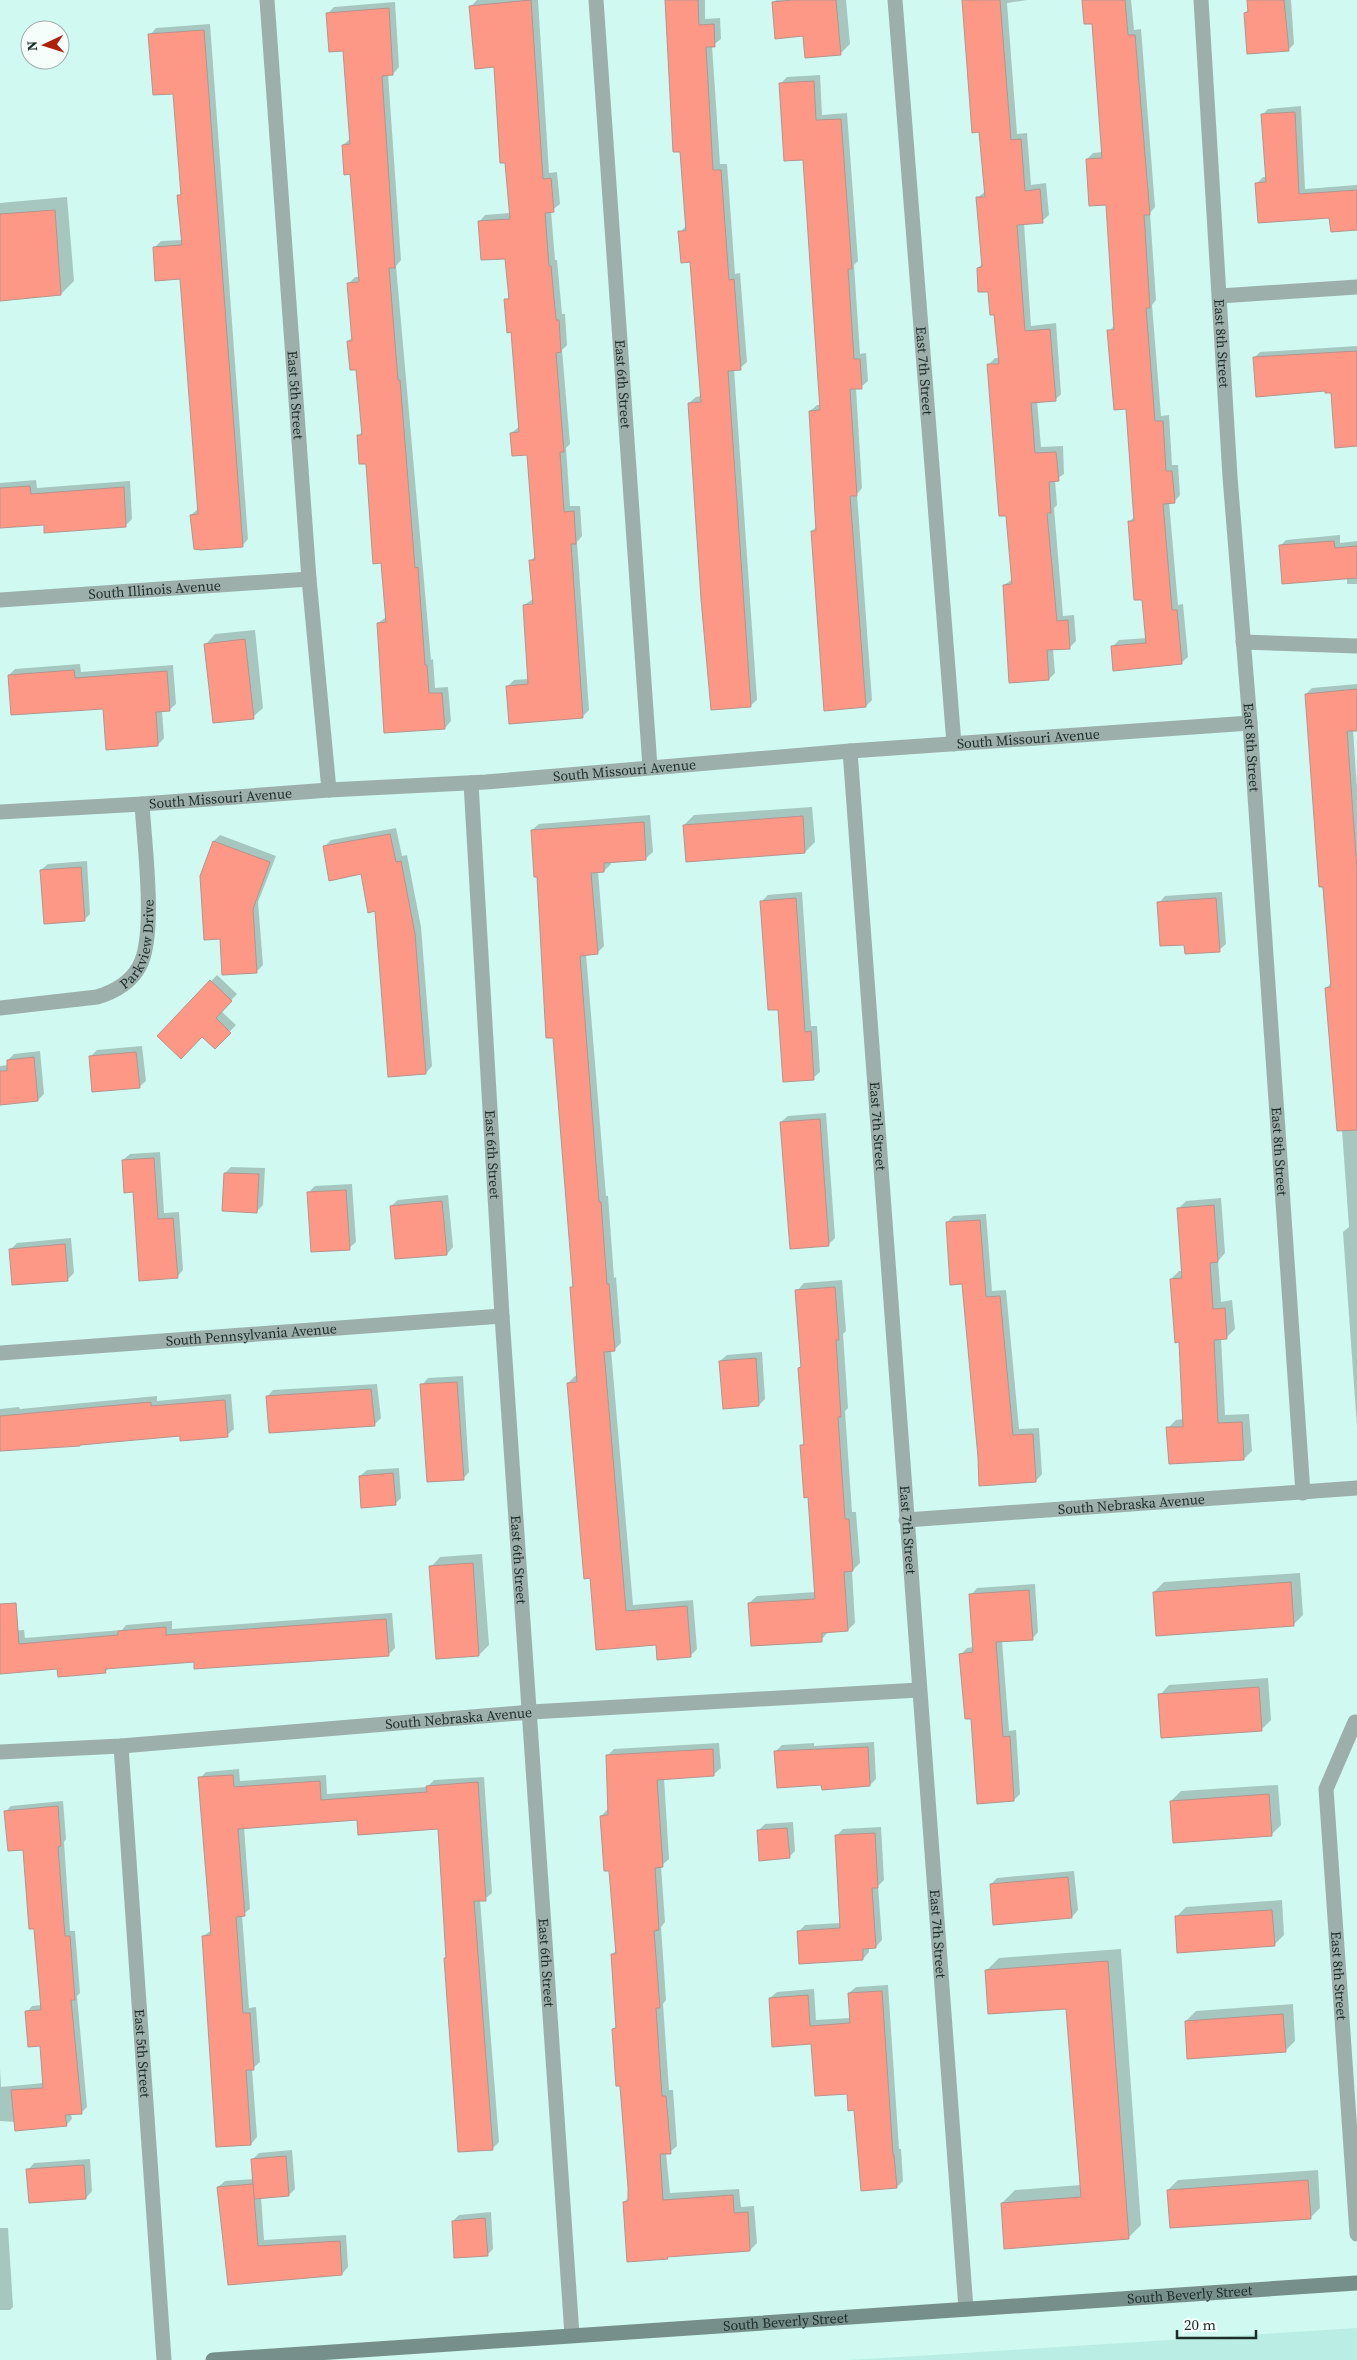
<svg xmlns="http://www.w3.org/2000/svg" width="1357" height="2360" font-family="'Source Serif 4',serif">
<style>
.built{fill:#baede3}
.shadow{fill:#0003}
.building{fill:#fe9886;stroke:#b7938c}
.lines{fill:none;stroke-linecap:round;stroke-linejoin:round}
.street{stroke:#9dafab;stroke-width:15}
.secondary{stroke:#768f8b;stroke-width:15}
.labels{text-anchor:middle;stroke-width:5;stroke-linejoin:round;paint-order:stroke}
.street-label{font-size:14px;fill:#1d2d2a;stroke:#f6fefc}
</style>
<rect width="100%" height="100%" fill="#cff9f1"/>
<path class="built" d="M1357 2328V2360H849L933 2355Z"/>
<g class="shadow">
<path d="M477 0H538L549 173 557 172 560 204 551 211 555 260H557L562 314H565L567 345 562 350 570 444 566 448 570 506H580L582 536 577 542 589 710 582 717 507 687 514 680 529 679 524 605 533 599 531 560 536 556 529 454 511 433 519 427 512 331 506 300 510 296 506 257 479 222 485 215 511 213 495 66 471 6Z"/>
<path d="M666 0H705V19L720 18 721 39 712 46 720 164H727L735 274 740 273 747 362 740 368 734 369 757 700 750 706 689 403 696 397 701 396 691 261 680 232 687 225Z"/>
<path d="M776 0H846L850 44 840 54 804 35 774 2Z"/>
<path d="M963 0H1027L1007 3 1017 134 1027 133 1031 185 1046 183 1049 215 1042 221 1024 223 1031 326 1056 323 1061 394 1055 400 1037 401 1041 447 1063 446 1064 474 1055 480 1057 505 1054 508 1063 616 1074 615 1076 641 1070 647 1053 649 1055 673 1049 679 1004 585 1013 579 1007 515 988 365 995 358H999L996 313 989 290 978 268 983 263 977 198 986 191 980 131Z"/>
<path d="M1084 0H1131L1134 30 1141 29 1155 207 1150 213 1156 300 1152 305 1161 416 1169 415 1172 465H1178L1180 495 1174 502H1169L1178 605 1183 604 1188 657 1181 663 1112 647 1119 640 1147 638 1143 598 1129 522 1135 516 1127 407 1109 331 1115 325 1107 204 1087 159 1093 153 1103 152 1093 22Z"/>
<path d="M1248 0H1291L1294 44 1288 50 1245 13 1249 9Z"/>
<path d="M395 2 399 67 393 74H388L401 260 396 266 431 660 433 659 435 688 448 687 451 721 445 728 378 623 386 617 382 562 367 463 358 436 363 431 357 368 348 341 353 337 348 284 355 277H360L351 173 343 145 351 138 344 49 328 13 334 7Z"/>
<path d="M210 24 248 539 242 546 191 515 198 509 182 278 154 248 161 241 182 240 179 196 182 192 174 93 150 35 156 28Z"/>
<path d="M820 75 822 115 847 113 858 261 854 265 860 354 866 353 868 381 861 387 856 388 862 488 857 494 872 700 866 706 812 531 817 526 810 411 817 405H821L804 159 781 83 787 77Z"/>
<path d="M1301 106 1305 189 1357 185V228L1257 183 1263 177H1267L1262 115 1268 109Z"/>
<path d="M67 197 74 281 61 294 0 299V203Z"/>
<path d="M1357 346V444L1332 392 1255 357 1260 352Z"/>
<path d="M36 480 37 488 130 481 132 519 126 525 45 524 0 527V483Z"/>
<path d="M1340 535V543L1357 541V584H1347V577L1280 546 1286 540Z"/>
<path d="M255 630 263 708 253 717 206 644 215 634Z"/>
<path d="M80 664 81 672 173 665 176 704 169 710 162 711 164 738 158 745 104 707 9 675 15 669Z"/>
<path d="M1357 684V729H1353L1357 789V1426L1343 1232 1349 1227 1342 1130 1326 988 1331 983 1306 694 1312 688Z"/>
<path d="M812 807 815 842 805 852 684 825 694 815Z"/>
<path d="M650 815 653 852 646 858 610 861 611 864 604 871H598L604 946 597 953 586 954 606 1196H608L614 1278 616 1277 621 1343 614 1350H611L633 1605 693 1600 697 1649 690 1656 657 1644 591 1577 568 1383 575 1376H578L572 1287 574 1285 554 1037 532 830 539 824Z"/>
<path d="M396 828 402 856 407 855 421 927 432 1066 426 1073 376 910 362 873 324 847 331 840Z"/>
<path d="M220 835 276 856 258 902 263 965 256 972 221 938 201 876 214 841Z"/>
<path d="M87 861 90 914 84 920 41 870 48 864Z"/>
<path d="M802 892 811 1026H817L820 1072 813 1078 779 1008 762 901 768 895Z"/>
<path d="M1222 892 1226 944 1219 950 1186 943 1159 903 1165 896Z"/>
<path d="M217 975 237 994 221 1011 236 1025 215 1047 202 1035 159 1036Z"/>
<path d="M142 1046 146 1081 139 1087 90 1057 97 1050Z"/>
<path d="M40 1051 44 1094 38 1100 0 1103V1066L8 1065V1060L14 1054Z"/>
<path d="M826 1113 835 1238 828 1245 781 1122 788 1116Z"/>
<path d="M160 1152 164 1213 179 1212 183 1270 177 1277 134 1191 123 1160 130 1154Z"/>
<path d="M231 1167 265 1168 263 1205 256 1212 225 1173Z"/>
<path d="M352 1184 356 1242 349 1248 308 1193 315 1186Z"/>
<path d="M448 1195 453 1247 447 1254 391 1206 398 1200Z"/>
<path d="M1221 1198 1225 1253 1218 1261 1221 1302 1232 1300 1235 1329 1227 1337 1221 1338 1225 1415 1249 1414 1252 1451 1244 1459 1168 1428 1176 1420 1184 1419 1180 1341 1171 1279 1179 1271H1183L1178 1209 1186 1201Z"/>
<path d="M986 1214 992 1291 1006 1290 1019 1429 1039 1428 1042 1474 1036 1481 979 1457 963 1283 947 1223 953 1216Z"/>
<path d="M71 1238 74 1273 68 1279 11 1249 17 1243Z"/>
<path d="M842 1280 846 1331 843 1334 848 1408 845 1411 852 1512H856L860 1563 852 1571 855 1623 848 1630 829 1631 821 1640 749 1603 757 1596 816 1592 809 1496 801 1446 805 1442 799 1368 803 1365 797 1291 804 1283Z"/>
<path d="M762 1352 765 1399 759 1405 720 1361 727 1355Z"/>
<path d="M463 1376 469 1472 463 1479 422 1385 428 1378Z"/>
<path d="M377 1384 381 1418 374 1425 267 1397 273 1390Z"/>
<path d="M231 1394 234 1429 227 1435 181 1434 0 1450V1409L19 1407 20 1409 157 1396V1401Z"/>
<path d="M399 1468 401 1498 395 1504 360 1476 367 1470Z"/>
<path d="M482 1554 489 1645 479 1655 431 1567 440 1557Z"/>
<path d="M1300 1573 1303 1615 1293 1625 1154 1592 1164 1582Z"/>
<path d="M1035 1584 1038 1632 1032 1639 1002 1641 1009 1731 1016 1730 1020 1794 1014 1800 972 1717 961 1654 967 1648 974 1647 971 1595 977 1588Z"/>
<path d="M392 1613 395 1648 389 1654 195 1668V1660L110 1667 105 1672 59 1667 0 1673V1632L24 1630 25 1638 122 1630 126 1625 172 1621V1629Z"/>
<path d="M1268 1678 1271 1720 1261 1730 1160 1695 1169 1685Z"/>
<path d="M874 1742 876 1779 870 1785 822 1783 775 1752 782 1745 814 1743V1746Z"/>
<path d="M719 1743 721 1768 714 1774 664 1778 669 1859 661 1866 665 1922 661 1927 666 2000 663 2004 669 2090H673L677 2146 670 2152 666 2153 670 2193 739 2189 741 2207 754 2206 757 2243 750 2250 670 2255 667 2258 624 2202 630 2197 621 2085 614 2029 617 2026 612 1954 617 1950 610 1870 601 1816 608 1809 607 1756 614 1749Z"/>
<path d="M239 1769 240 1781 326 1775 327 1794 427 1787 434 1780 484 1777 492 1893 485 1899 480 1900 499 2142 492 2149 445 1959 447 1957 440 1828 358 1819 244 1827 250 1909 242 1915 249 2008 256 2007 260 2062 252 2069 257 2137 251 2144 203 1936 212 1930 200 1778 206 1772Z"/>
<path d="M1278 1785 1281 1825 1271 1835 1171 1801 1181 1791Z"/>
<path d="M63 1801 66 1839 64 1842 70 1931H75L80 1993 77 1996 87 2107 81 2113 71 2114 72 2119 66 2125 0 2121V2068L1 2087 44 2083 42 2045 27 2012 32 2006 42 2005 36 1927 24 1848 5 1812 11 1806Z"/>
<path d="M793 1822 795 1851 789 1857 759 1830 765 1824Z"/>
<path d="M881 1827 884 1880 878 1886 882 1940 876 1947H869V1952L863 1959 798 1932 805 1925 841 1923 837 1835 843 1829Z"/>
<path d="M1074 1871 1078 1910 1072 1917 991 1884 997 1878Z"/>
<path d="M1282 1900 1284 1935 1274 1945 1176 1917 1186 1907Z"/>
<path d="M1121 1949 1141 2225 1128 2238 1002 2203 1015 2190 1081 2185 1067 2007 986 1971 999 1958Z"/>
<path d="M888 1985 899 2149H901L903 2181 897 2187 848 2093 812 2043 770 1998 777 1992 814 1989 816 2020 851 2018 849 1993 856 1987Z"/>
<path d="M1293 2004 1295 2041 1285 2051 1186 2021 1196 2011Z"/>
<path d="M292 2150 295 2189 289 2195 261 2197 264 2240 346 2235 348 2267 342 2274 229 2284 218 2187 225 2181 254 2179 253 2159 259 2153Z"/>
<path d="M90 2159 92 2191 86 2198 28 2170 34 2163Z"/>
<path d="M1318 2170 1320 2208 1311 2217 1168 2190 1178 2180Z"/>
<path d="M491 2212 493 2249 487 2255 453 2221 459 2215Z"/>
<path d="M0 2228H8L13 2307 10 2310H0Z"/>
</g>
<g class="building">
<path d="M531 0 543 179 551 178 554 212 545 213 549 266H551L556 320H559L561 352 556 353 564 452H560L564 512 574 511 576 544H571L583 718 509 724 506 686 528 684 523 605 533 604 529 560H535L527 455 512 456 510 433 519 432 511 332 507 333 504 299H509L505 259 481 260 478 221 510 219 505 163H500L494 67 475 69 469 6Z"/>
<path d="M665 0H698L699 25 714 24 715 47H706L713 170H721L729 280 734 279 741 370 728 371 751 707 711 710 701 599 688 403 701 402 690 262 681 263 678 231H686L680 152H673Z"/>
<path d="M793 0H836L841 55 805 58 803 36 775 39 772 2Z"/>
<path d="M962 0H1000L1011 140 1021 139 1025 191 1040 189 1043 223 1017 225 1025 331 1050 329 1056 401 1031 403 1035 453 1056 452 1059 481 1049 482 1051 513H1047L1057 621 1068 620 1070 649 1047 650 1049 680 1009 683 1003 585 1012 584 1006 516H999L987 364H999L994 315H990L988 292H978L977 268 982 267 976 197H985L979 132 972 133Z"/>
<path d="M1082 0H1125L1128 35H1135L1150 215H1144L1150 308H1146L1155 421H1163L1166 471H1172L1175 503 1163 504 1172 610H1177L1182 664 1113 671 1111 646 1146 643 1142 600H1134L1128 521H1134L1126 409 1114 410 1107 330H1114L1106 205 1089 206 1086 159 1102 158 1092 24H1084Z"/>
<path d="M1247 0H1284L1289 51 1247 54 1244 13 1248 12Z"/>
<path d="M389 8 393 75 382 76 395 268H389L398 380H400L415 568 418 567 425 665H427L429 693H442L445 729 384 733 377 623 386 622 381 563 373 564 366 464H359L357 435H362L356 370H350L347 341H352L347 283 359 282 350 174 344 175 342 145 350 144 343 51 329 52 326 13Z"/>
<path d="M204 30 243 547 201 550 194 549 190 515 198 514 180 279 155 281 153 247 182 245 177 195H181L173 94 153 95 148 34Z"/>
<path d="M814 81 816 120 841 119 852 269H848L854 359H860L862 389H850L857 496H850L866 707 824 711 811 531H816L809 411 820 410 803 160 784 161 779 83Z"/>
<path d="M1295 112 1299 194 1357 190V230L1331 232 1329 218 1258 223 1255 183 1266 182 1261 114Z"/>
<path d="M55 210 61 295 0 301V214Z"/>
<path d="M1357 351V446L1335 448 1331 393H1325V391L1256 397 1253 357Z"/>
<path d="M30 486 31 494 124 487 126 527 44 533V525L0 528V488Z"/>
<path d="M1334 541 1335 548 1357 546V578L1282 584 1279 545Z"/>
<path d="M245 639 254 719 213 723 204 644Z"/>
<path d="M74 670 75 678 167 671 170 711 156 712 158 746 106 750 103 709 11 715 8 675Z"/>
<path d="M1357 689V731H1347L1357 869V1130L1337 1131 1325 988 1331 987 1323 887H1319L1305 694Z"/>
<path d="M803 816 805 853 686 862 683 825Z"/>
<path d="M644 822 646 860 604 863V872L591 873 598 954 580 956 599 1202H601L607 1284H609L615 1351 604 1352 626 1611 687 1606 691 1657 657 1660 656 1645 596 1650 590 1578 584 1579 567 1383 577 1382 570 1287H573L553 1038H546L537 877H534L531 830Z"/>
<path d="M390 834 396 862 401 861 415 934 426 1074 388 1077 375 911 368 913 361 874 329 881 323 846Z"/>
<path d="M213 841 270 862 253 909 257 973 222 975 220 939 204 940 200 876Z"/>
<path d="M81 867 85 921 44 924 40 870Z"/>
<path d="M796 898 805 1032 811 1031 814 1080 783 1082 778 1010H768L760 901Z"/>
<path d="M1216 898 1220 952 1185 954 1184 945 1160 946 1157 902Z"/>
<path d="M210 980 232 1001 216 1018 231 1033 215 1049 202 1037 181 1059 157 1036Z"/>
<path d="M136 1052 140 1088 92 1092 89 1056Z"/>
<path d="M34 1057 38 1101 0 1105V1071H7V1060Z"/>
<path d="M820 1119 829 1246 790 1249 780 1122Z"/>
<path d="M154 1158 158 1219 173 1218 178 1278 139 1281 133 1192 124 1193 122 1160Z"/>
<path d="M224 1173 259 1174 257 1213 222 1211Z"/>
<path d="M346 1190 350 1250 311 1252 307 1192Z"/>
<path d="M442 1201 447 1255 395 1259 390 1206Z"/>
<path d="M1214 1205 1218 1262 1210 1263 1213 1309 1225 1308 1227 1339 1214 1340 1218 1423 1242 1422 1244 1460 1169 1464 1166 1427H1183L1179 1342 1175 1343 1170 1279 1182 1278 1177 1208Z"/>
<path d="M980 1220 986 1297 1000 1296 1013 1435 1033 1434 1036 1482 979 1486 978 1457 962 1284 950 1285 946 1222Z"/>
<path d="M65 1244 68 1281 12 1285 9 1249Z"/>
<path d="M835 1287 839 1340H836L841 1417H838L845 1519H849L853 1571 844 1572 848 1631 822 1633V1642L751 1646 748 1603 815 1599 808 1497 804 1498 800 1445H804L798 1368 801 1367 795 1290Z"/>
<path d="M756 1358 759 1406 723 1409 719 1361Z"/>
<path d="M457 1382 464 1480 427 1482 420 1384Z"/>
<path d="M371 1389 375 1426 269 1433 266 1396Z"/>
<path d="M225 1400 228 1437 180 1441V1436L80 1445V1446L0 1451V1416L151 1402V1406Z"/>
<path d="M393 1473 396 1505 361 1508 359 1476Z"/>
<path d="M473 1563 479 1656 436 1659 429 1566Z"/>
<path d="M1291 1582 1294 1626 1156 1636 1153 1592Z"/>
<path d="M1029 1590 1033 1640 996 1642 1003 1737 1010 1736 1014 1801 977 1804 971 1719H965L959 1654 973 1652 969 1594Z"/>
<path d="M16 1603 19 1644 118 1635V1631L166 1627V1635L386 1619 389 1656 194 1669V1662L105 1669 106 1673 58 1677 57 1669 0 1674V1604Z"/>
<path d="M1259 1687 1262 1731 1161 1738 1158 1694Z"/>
<path d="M868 1747 870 1786 822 1790 821 1785 777 1788 774 1751Z"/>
<path d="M713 1749 714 1776 657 1780 663 1867 655 1868 659 1930 654 1931 660 2008H656L662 2096H666L671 2154H660L663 2200 733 2195 734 2213 748 2212 750 2251 667 2257 668 2259 627 2262 623 2202 628 2201V2187L620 2086H616L612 2029 616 2028 611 1954H616L609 1871H604L600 1816 608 1815 606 1755Z"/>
<path d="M233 1775 234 1787 320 1781 321 1800 427 1792 426 1786 478 1782 486 1901H474L493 2150 458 2152 444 1958H446L438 1829 358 1835 357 1820 238 1829 245 1916 236 1917 243 2013H250L254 2070H246L251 2145 216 2147 202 1936 211 1935 198 1777Z"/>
<path d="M1269 1794 1272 1836 1173 1843 1170 1801Z"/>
<path d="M58 1806 61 1846 58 1847 65 1936H70L75 2000H71L82 2114 65 2115 67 2126 15 2131 11 2090 43 2088 40 2046 28 2047 25 2011 41 2010 34 1929H29L23 1850 8 1851 4 1811Z"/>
<path d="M787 1828 790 1858 759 1861 757 1830Z"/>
<path d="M875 1833 878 1888H872L876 1948 863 1949V1960L799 1964 797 1931 840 1928 835 1835Z"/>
<path d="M1068 1877 1072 1918 993 1925 990 1884Z"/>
<path d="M1272 1910 1275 1946 1177 1953 1175 1916Z"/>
<path d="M1108 1961 1129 2239 1004 2249 1001 2203 1081 2197 1066 2009 988 2014 985 1970Z"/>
<path d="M882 1991 893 2155H894L897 2188 861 2191 854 2110 848 2111 847 2094 815 2096 811 2044 772 2047 769 1998 808 1995 810 2026 850 2023 848 1993Z"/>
<path d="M1283 2014 1286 2052 1187 2059 1185 2021Z"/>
<path d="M286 2156 289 2196 254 2199 251 2159Z"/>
<path d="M84 2165 86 2199 29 2203 26 2169Z"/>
<path d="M1308 2180 1311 2219 1170 2228 1167 2190Z"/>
<path d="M253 2184 258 2246 340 2241 342 2275 228 2285 217 2187Z"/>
<path d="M485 2218 488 2256 454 2258 452 2221Z"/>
</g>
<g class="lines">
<g class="street">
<path id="s1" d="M267 0 309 579 329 790"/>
<path id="s2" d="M596 0 650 767"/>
<path id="s3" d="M895 0 954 744"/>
<path id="s4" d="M1201 0 1230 477 1250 723 1303 1493"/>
<path d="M1220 296 1357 287"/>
<path id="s5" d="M0 600 309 579"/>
<path d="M1243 642 1357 646"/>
<path id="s6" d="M850 751 966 2309"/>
<path id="s7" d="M471 783 502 1316 572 2335"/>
<path id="s8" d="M0 812 142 804 329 790 486 782 850 751 1250 723"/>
<path id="s9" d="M0 1008 97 997C114 992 130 983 139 967 157 936 144 842 142 804"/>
<path id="s10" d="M0 1353 502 1316"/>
<path id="s11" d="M906 1520 1357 1488"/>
<path id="s12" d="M1355 1722 1326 1789 1357 2234"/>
<path id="s13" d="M121 1746 164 2360"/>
<path id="s14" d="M0 1752 121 1746 531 1712 919 1690"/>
</g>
<path class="secondary" id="s15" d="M213 2360 1357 2283"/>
</g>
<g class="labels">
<g class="street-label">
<text dy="5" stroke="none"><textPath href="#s4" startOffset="344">East 8th Street</textPath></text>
<text dy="5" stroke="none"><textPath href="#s3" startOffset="372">East 7th Street</textPath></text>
<text dy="5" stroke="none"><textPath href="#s2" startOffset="385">East 6th Street</textPath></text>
<text dy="5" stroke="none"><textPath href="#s1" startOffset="396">East 5th Street</textPath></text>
<text dy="5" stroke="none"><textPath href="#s5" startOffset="155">South Illinois Avenue</textPath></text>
<text dy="5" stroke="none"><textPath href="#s8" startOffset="1031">South Missouri Avenue</textPath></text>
<text dy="5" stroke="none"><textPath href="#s4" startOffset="749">East 8th Street</textPath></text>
<text dy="5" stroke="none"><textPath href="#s8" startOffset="626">South Missouri Avenue</textPath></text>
<text dy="5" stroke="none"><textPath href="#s8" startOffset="221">South Missouri Avenue</textPath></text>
<text dy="5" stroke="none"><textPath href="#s9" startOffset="172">Parkview Drive</textPath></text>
<text dy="5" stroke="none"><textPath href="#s6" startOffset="376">East 7th Street</textPath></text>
<text dy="5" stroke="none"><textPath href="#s4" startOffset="1154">East 8th Street</textPath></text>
<text dy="5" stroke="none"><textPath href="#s7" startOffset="372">East 6th Street</textPath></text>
<text dy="5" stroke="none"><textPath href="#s10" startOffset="252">South Pennsylvania Avenue</textPath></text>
<text dy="5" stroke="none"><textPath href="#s11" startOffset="226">South Nebraska Avenue</textPath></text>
<text dy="5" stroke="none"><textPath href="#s6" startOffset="781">East 7th Street</textPath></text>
<text dy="5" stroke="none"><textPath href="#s7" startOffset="778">East 6th Street</textPath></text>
<text dy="5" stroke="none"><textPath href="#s14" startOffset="460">South Nebraska Avenue</textPath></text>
<text dy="5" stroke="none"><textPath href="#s6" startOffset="1186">East 7th Street</textPath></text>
<text dy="5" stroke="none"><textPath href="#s7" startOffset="1182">East 6th Street</textPath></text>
<text dy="5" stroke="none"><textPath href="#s12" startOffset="260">East 8th Street</textPath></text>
<text dy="5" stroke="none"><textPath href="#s13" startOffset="308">East 5th Street</textPath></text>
<text dy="5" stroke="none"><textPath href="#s15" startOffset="979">South Beverly Street</textPath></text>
<text dy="5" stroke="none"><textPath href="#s15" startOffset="574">South Beverly Street</textPath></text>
</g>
</g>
<g transform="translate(45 45) rotate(266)"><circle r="24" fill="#f6fefc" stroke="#9faaa8"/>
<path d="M0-4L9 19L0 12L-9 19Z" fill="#ae1f0c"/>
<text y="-8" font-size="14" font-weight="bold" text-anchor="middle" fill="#1d2d2a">N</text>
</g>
<path d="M1177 2330v8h79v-8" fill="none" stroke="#1d2d2a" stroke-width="2.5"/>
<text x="1184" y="2330" font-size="15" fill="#1d2d2a" stroke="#f6fefc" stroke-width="4" paint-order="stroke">20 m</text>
</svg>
